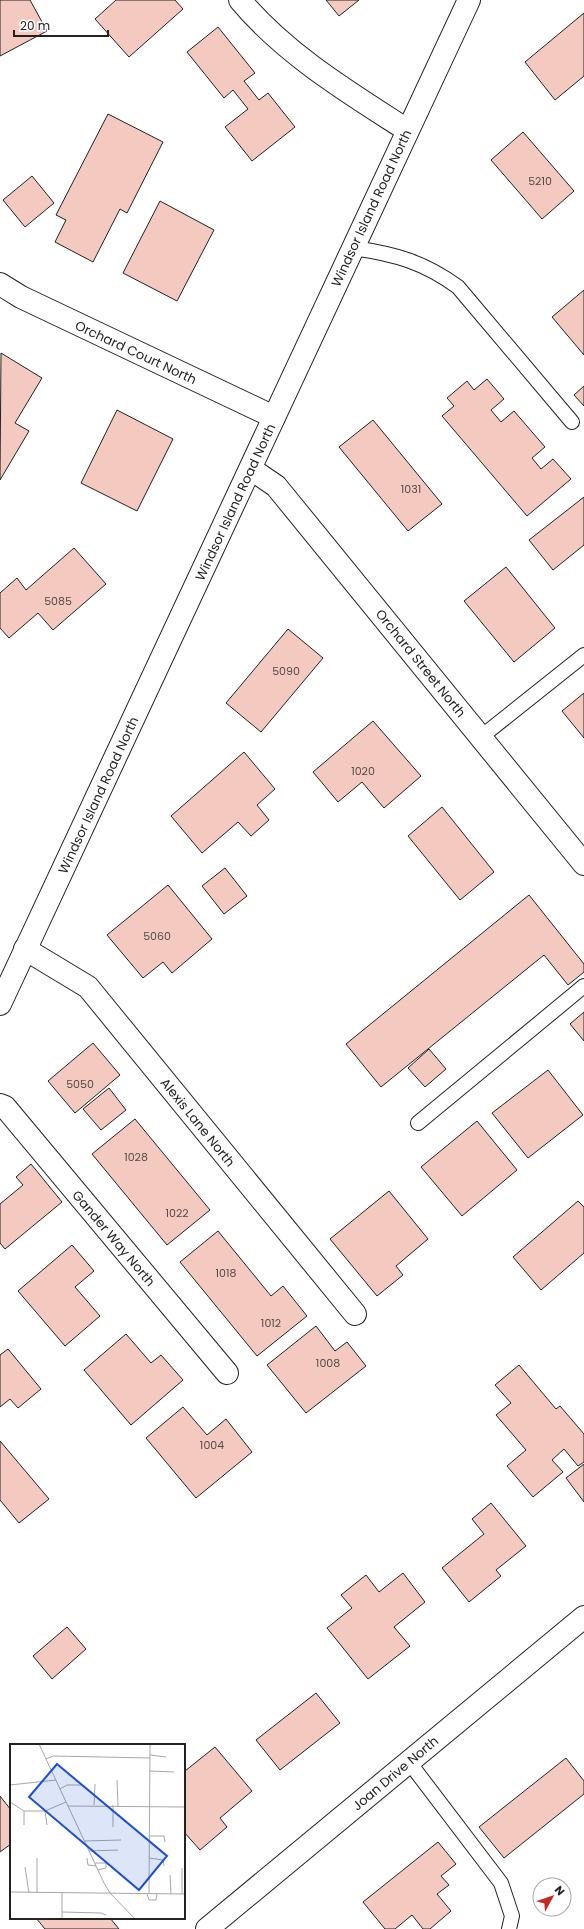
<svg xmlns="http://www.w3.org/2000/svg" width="584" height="1929" font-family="Poppins,sans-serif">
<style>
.building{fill:#f3c9c0;stroke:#222}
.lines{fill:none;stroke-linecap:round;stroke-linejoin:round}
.service-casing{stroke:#222;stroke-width:16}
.minor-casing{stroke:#222;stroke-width:24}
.tertiary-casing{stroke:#222;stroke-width:24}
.service{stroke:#fff;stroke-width:14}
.minor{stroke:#fff;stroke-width:22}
.tertiary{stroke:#fff;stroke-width:22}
.labels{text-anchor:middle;stroke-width:3;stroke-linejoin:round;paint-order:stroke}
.number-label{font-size:11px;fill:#564c4a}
.street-label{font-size:13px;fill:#222;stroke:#fff}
.inset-road{fill:none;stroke:#a7a7a7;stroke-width:1}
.view{fill:#1d4ed8;fill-opacity:0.15;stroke:#1d4ed8;stroke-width:2}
.inset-edge{fill:none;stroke:#222;stroke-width:2}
</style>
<rect width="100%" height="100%" fill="#fff"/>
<g class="building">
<path d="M0 0H30L47 31 0 56Z"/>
<path d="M116 0H175L183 9 129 57 95 19Z"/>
<path d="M326 0H359L339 16Z"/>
<path d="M584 13V76L555 100 525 62Z"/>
<path d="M218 27 255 73 244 81 259 100 268 93 295 127 252 161 225 127 248 109 233 90 224 98 187 52Z"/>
<path d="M108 114 163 142 127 213 120 209 93 262 55 242 66 220 56 215Z"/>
<path d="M523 132 574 191 542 219 491 160Z"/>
<path d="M32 176 54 203 25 227 3 200Z"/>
<path d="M160 201 214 230 177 301 123 273Z"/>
<path d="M584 290V355L552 317Z"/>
<path d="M1 353 42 378 15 423 29 431 0 480Z"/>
<path d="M487 379 504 399 491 410 501 422 514 411 545 447 532 458 541 469 553 459 571 479 527 516 442 416 454 406 447 398 467 381 474 390Z"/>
<path d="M584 386V406L574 395Z"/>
<path d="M117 410 173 439 137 511 81 483Z"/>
<path d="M373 420 442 504 408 531 339 447Z"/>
<path d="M584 497V545L553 570 529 540Z"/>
<path d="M74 548 106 584 53 630 38 613 9 638 0 628V593L17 578 26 590Z"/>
<path d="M506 567 555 628 514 662 464 601Z"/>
<path d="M288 629 323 658 261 732 226 703Z"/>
<path d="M584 693V738L562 711Z"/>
<path d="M373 721 421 776 384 808 362 782 338 802 313 772Z"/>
<path d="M244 752 275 789 257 805 269 820 251 836 238 822 202 853 171 816Z"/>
<path d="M442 807 494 872 460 900 408 836Z"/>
<path d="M225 868 247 896 224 914 202 886Z"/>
<path d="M168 885 212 939 172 973 163 962 143 978 107 935Z"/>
<path d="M529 895 584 964V972L568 985 544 955 381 1087 346 1044Z"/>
<path d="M584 1012V1041L570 1024Z"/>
<path d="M93 1043 120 1075 75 1113 48 1081Z"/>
<path d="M429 1049 446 1069 425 1087 408 1068Z"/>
<path d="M548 1070 583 1115 528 1158 492 1113Z"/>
<path d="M109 1088 126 1110 101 1130 83 1109Z"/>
<path d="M135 1119 210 1210 167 1245 92 1154Z"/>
<path d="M477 1121 517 1170 462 1216 421 1167Z"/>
<path d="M31 1164 62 1202 5 1249 0 1243V1204L23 1185 16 1177Z"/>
<path d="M389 1191 428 1239 396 1266 403 1275 377 1296 330 1239Z"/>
<path d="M578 1201 584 1207V1253L541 1290 513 1257Z"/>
<path d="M218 1231 271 1296 283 1286 307 1316 257 1356 180 1262Z"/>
<path d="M72 1245 94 1271 75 1287 100 1316 65 1346 18 1291Z"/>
<path d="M316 1326 335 1351 347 1342 366 1366 306 1413 267 1365Z"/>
<path d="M126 1334 151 1363 161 1355 183 1380 131 1425 84 1370Z"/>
<path d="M8 1349 41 1389 18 1408 10 1399 0 1407V1355Z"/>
<path d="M519 1365 556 1409 560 1406 584 1434V1462L578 1466 564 1449 552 1460 563 1472 533 1497 507 1466 526 1450 496 1415 511 1403 495 1385Z"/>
<path d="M183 1407 207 1435 226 1419 252 1452 196 1498 146 1438Z"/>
<path d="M0 1441 49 1499 19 1523 0 1500Z"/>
<path d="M584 1464V1502L566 1478Z"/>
<path d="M491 1503 526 1546 496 1570 501 1576 469 1602 442 1568 484 1534 472 1519Z"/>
<path d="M403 1573 425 1602 394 1627 410 1646 368 1679 327 1628 352 1608 341 1595 366 1575 379 1592Z"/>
<path d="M67 1627 86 1649 52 1679 33 1656Z"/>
<path d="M316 1693 340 1723 280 1770 256 1740Z"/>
<path d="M215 1747 252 1791 220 1818 227 1827 200 1850 184 1832V1770L185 1771Z"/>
<path d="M566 1758 584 1781V1794L504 1858 479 1827Z"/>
<path d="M0 1796 11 1810V1844L0 1852Z"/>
<path d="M438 1842 456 1864 441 1876 449 1885 437 1894 451 1911 430 1929H423L412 1915 395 1929H385L363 1902Z"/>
<path d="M36 1918H110L119 1929H45Z"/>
</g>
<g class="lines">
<g class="service-casing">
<g id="service">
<path d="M353 248C395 254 424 262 458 287L572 422"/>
<path d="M481 737 584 655"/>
<path d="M418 1123 584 986"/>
<path d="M409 1762 501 1883 512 1916 509 1929"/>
</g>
</g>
<g class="minor-casing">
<g id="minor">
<path d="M240 0C285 54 348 92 407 130"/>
<path d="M0 284 21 297 274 417"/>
<path d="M251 469 276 486 584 864"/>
<path d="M25 949 88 987 355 1314"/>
<path d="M0 1105 5 1107 227 1373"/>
<path d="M207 1929 584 1617"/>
</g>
</g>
<g class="tertiary-casing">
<path id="tertiary" d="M0 1004 469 0"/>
</g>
<use href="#service" class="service"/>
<use href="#minor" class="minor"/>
<use href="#tertiary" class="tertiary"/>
</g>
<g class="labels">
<g class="number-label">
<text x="540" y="185">5210</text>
<text x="411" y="493">1031</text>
<text x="58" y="605">5085</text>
<text x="286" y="675">5090</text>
<text x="363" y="775">1020</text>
<text x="157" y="940">5060</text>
<text x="80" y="1088">5050</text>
<text x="136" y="1161">1028</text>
<text x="177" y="1217">1022</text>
<text x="226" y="1277">1018</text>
<text x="271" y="1327">1012</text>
<text x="328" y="1367">1008</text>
<text x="212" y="1449">1004</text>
</g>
<g class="street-label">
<text transform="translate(371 208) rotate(-65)" y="5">Windsor Island Road North</text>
<text transform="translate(136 352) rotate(25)" y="5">Orchard Court North</text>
<text transform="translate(235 502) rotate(-65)" y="5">Windsor Island Road North</text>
<text transform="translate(421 663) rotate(51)" y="5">Orchard Street North</text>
<text transform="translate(98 795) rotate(-65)" y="5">Windsor Island Road North</text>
<text transform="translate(198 1122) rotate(51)" y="5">Alexis Lane North</text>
<text transform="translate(114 1238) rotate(50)" y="5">Gander Way North</text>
<text transform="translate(395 1773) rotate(-40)" y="5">Joan Drive North</text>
</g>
</g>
<g transform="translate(10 1744)">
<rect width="175" height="175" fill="#fff"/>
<path class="inset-road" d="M29 0 94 139 100 149 125 175M140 11 156 13M36 15 43 12 140 14M140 27 164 28M107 36 108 62M0 41 46 36M50 45 57 41H71M0 58 14 67V81M84 61 85 40M58 62 175 63M14 67H35L56 58M35 67 37 81M103 83V61M139 92H154L155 98M74 97 111 96M79 107 108 106M77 114 78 121 86 122M139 114 153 116 154 122M85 119H96V124L88 126M15 123 19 149M172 124V150M160 131 161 150M0 148 175 150M27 149V114M52 149V175M137 150 139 156H146L147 150M139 150 140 0M52 168 91 169 96 171"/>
<path class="view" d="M47 20 157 112 129 146 19 53Z"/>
<rect width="175" height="175" class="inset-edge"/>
</g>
<g transform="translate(552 1897) rotate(50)"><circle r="19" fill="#ffffff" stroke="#a7a7a7"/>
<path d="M0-3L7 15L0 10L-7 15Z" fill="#c62828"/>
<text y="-6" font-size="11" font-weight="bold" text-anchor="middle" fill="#222222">N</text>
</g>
<path d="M14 30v6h94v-6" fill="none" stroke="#222222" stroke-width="2"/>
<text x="20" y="30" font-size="12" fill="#222222" stroke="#ffffff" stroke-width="3" paint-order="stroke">20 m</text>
</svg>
